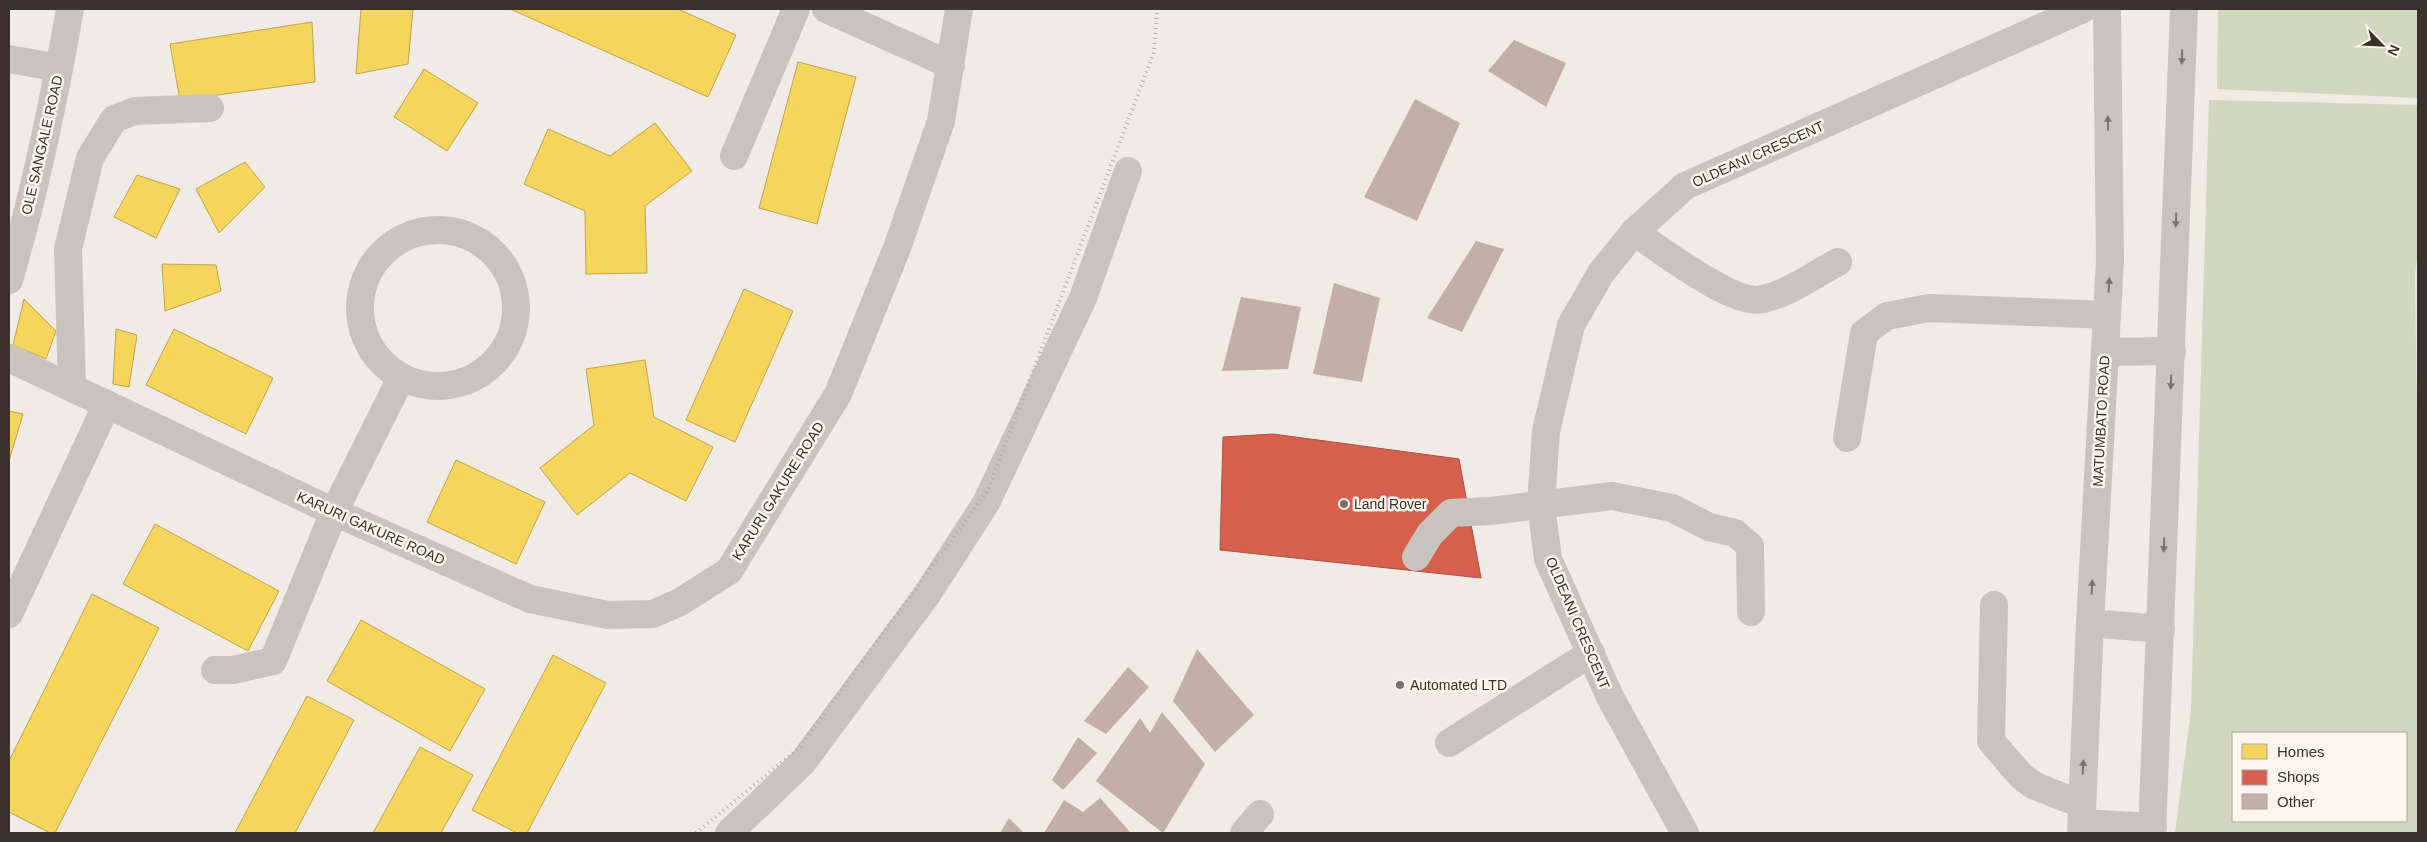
<svg xmlns="http://www.w3.org/2000/svg" width="2427" height="842" font-family="Arial,sans-serif">
<style>
.green{fill:#d1d6bf;fill-rule:evenodd}
.homes{fill:#f6d55c;stroke:#bea44d}
.shops{fill:#d6604d;stroke:#a85243}
.building{fill:#c3afa7}
.lines{fill:none;stroke-linecap:round;stroke-linejoin:round}
.minor{stroke:#c9c3be;stroke-width:28}
.rail{stroke:#b1aca8;stroke-width:4;stroke-dasharray:1 4;stroke-linecap:butt}
.oneway{fill:#7b726d}
.poi-dot{fill:#7a716c;stroke:#fbf5ee;stroke-width:2}
.labels{text-anchor:middle;stroke-width:5;stroke-linejoin:round;paint-order:stroke}
.street-label{font-size:14px;fill:#3b302b;stroke:#fbf5ee}
.poi-label{font-size:14px;fill:#3b302b;stroke:#fbf5ee;text-anchor:start}
</style>
<rect width="100%" height="100%" fill="#f0ebe5"/>
<g class="green">
<path d="M2218 9H2418V98L2217 89Z"/>
<path d="M2209 100 2418 105V250L2415 276 2418 482V833H2175L2191 710ZM2233 733H2406V821H2233Z"/>
</g>
<g class="homes">
<path d="M361 9H413L408 64 356 74Z"/>
<path d="M510 9H678L736 35 708 97Z"/>
<path d="M312 22 315 82 180 100 170 44Z"/>
<path d="M798 62 856 77 817 224 759 208Z"/>
<path d="M424 69 478 103 447 151 394 117Z"/>
<path d="M655 123 692 171 645 206 647 273 586 274 585 211 524 184 548 129 610 156Z"/>
<path d="M245 162 265 187 219 233 196 189Z"/>
<path d="M137 175 180 189 156 238 114 217Z"/>
<path d="M162 264 216 265 221 291 165 311Z"/>
<path d="M744 289 793 311 735 442 686 420Z"/>
<path d="M24 299 56 331 46 359 13 345Z"/>
<path d="M116 329 137 335 129 387 113 384Z"/>
<path d="M174 329 273 378 246 434 146 385Z"/>
<path d="M645 360 654 417 713 447 686 501 630 473 577 515 540 468 594 425 586 369Z"/>
<path d="M9 411 23 414 9 461Z"/>
<path d="M456 460 545 502 516 564 427 522Z"/>
<path d="M155 524 279 591 248 651 123 584Z"/>
<path d="M92 594 159 628 55 833H50L9 812V761Z"/>
<path d="M361 620 485 689 450 751 327 681Z"/>
<path d="M553 655 606 683 527 833H517L472 810Z"/>
<path d="M307 696 354 720 295 833H235Z"/>
<path d="M420 747 473 775 441 833H373Z"/>
</g>
<path class="shops" d="M1273 434 1459 459 1481 578 1220 550 1223 437Z"/>
<g class="building">
<path d="M1514 40 1566 63 1546 107 1488 71Z"/>
<path d="M1415 99 1460 123 1417 221 1364 197Z"/>
<path d="M1476 241 1504 249 1462 332 1427 318Z"/>
<path d="M1334 283 1380 298 1362 382 1313 374Z"/>
<path d="M1241 297 1301 307 1288 369 1222 371Z"/>
<path d="M1197 649 1254 715 1215 752 1173 701Z"/>
<path d="M1128 667 1149 687 1106 734 1084 721Z"/>
<path d="M1162 712 1205 764 1163 833 1096 781 1140 718 1150 733Z"/>
<path d="M1078 737 1097 753 1063 790 1052 780Z"/>
<path d="M1100 798 1131 833H1044L1064 800 1083 812Z"/>
<path d="M1009 818 1024 833H1000Z"/>
</g>
<g class="lines">
<g class="minor">
<path d="M826 9 951 65"/>
<path d="M9 59 59 68"/>
<path d="M734 156 796 9"/>
<circle cx="438" cy="308" r="78"/>
<path d="M1634 232C1660 249 1734 307 1763 299 1790 293 1815 274 1838 262"/>
<path d="M9 280C35 192 54 100 70 9"/>
<path d="M2105 352 2172 351"/>
<path d="M9 358 334 512 530 599 608 615 653 614 680 602 729 571 838 394 897 248 941 121 959 9"/>
<path d="M72 388 68 249 90 158 114 119 135 111 210 108"/>
<path d="M1847 438 1864 333 1887 316 1929 308 2107 315"/>
<path d="M1416 557 1430 534 1451 513 1491 511 1612 496 1672 508 1709 527 1735 533 1750 546 1751 612"/>
<path d="M1994 605 1991 741 2021 776 2035 786 2081 804"/>
<path d="M9 614 107 404"/>
<path d="M2090 623 2161 629"/>
<path d="M215 670H233L273 661 334 512 401 378"/>
<path d="M1449 743 1591 653"/>
<path d="M2082 823 2153 827"/>
<path d="M729 833 802 763 926 596 986 503 1083 298 1128 171"/>
<path d="M1244 833 1260 814"/>
<path d="M1685 833 1610 697 1548 559 1541 505 1546 431 1571 325 1601 273 1634 232 1685 186 2083 9"/>
<path d="M2081 833 2090 623 2110 260 2107 9"/>
<path d="M2152 833 2184 9"/>
</g>
<path class="rail" d="M696 833 799 748 988 490 1154 52 1157 9"/>
</g>
<defs><path id="oneway-solid" d="M-6-.8H1V-3.2L6.5 0L1 3.2V.8H-6Z" transform="scale(1.25)"/></defs>
<g class="oneway">
<use href="#oneway-solid" transform="translate(2182 57) rotate(92)"/>
<use href="#oneway-solid" transform="translate(2108 123) rotate(-91)"/>
<use href="#oneway-solid" transform="translate(2176 220) rotate(92)"/>
<use href="#oneway-solid" transform="translate(2109 285) rotate(-87)"/>
<use href="#oneway-solid" transform="translate(2171 382) rotate(92)"/>
<use href="#oneway-solid" transform="translate(2164 545) rotate(92)"/>
<use href="#oneway-solid" transform="translate(2092 587) rotate(-87)"/>
<use href="#oneway-solid" transform="translate(2083 767) rotate(-87)"/>
</g>
<g class="poi-dot">
<circle cx="1344" cy="504" r="5"/>
<circle cx="1400" cy="685" r="5"/>
</g>
<g class="labels">
<g class="street-label">
<text transform="translate(42 145) rotate(-77)" y="5">OLE SANGALE ROAD</text>
<text transform="translate(1758 154) rotate(-24)" y="5">OLDEANI CRESCENT</text>
<text transform="translate(2101 421) rotate(-87)" y="5">MATUMBATO ROAD</text>
<text transform="translate(778 491) rotate(-58)" y="5">KARURI GAKURE ROAD</text>
<text transform="translate(371 528) rotate(24)" y="5">KARURI GAKURE ROAD</text>
<text transform="translate(1578 623) rotate(67)" y="5">OLDEANI CRESCENT</text>
</g>
<g class="poi-label">
<text x="1354" y="509">Land Rover</text>
<text x="1410" y="690">Automated LTD</text>
</g>
</g>
<rect width="2427" height="842" fill="none" stroke="#3b302b" stroke-width="20"/>
<rect x="2232" y="732" width="175" height="90" fill="#fbf5ee" stroke="#aea6a0"/>
<rect x="2242" y="744" width="25" height="15" fill="#f6d55c" stroke="#aea6a0"/>
<text x="2277" y="757" font-size="15" fill="#3b302b">Homes</text>
<rect x="2242" y="770" width="25" height="15" fill="#d6604d" stroke="#aea6a0"/>
<text x="2277" y="782" font-size="15" fill="#3b302b">Shops</text>
<rect x="2242" y="794" width="25" height="15" fill="#c3afa7" stroke="#aea6a0"/>
<text x="2277" y="807" font-size="15" fill="#3b302b">Other</text>
<g transform="translate(2382 45) rotate(114)" stroke="#fbf5ee" stroke-width="4" paint-order="stroke">
<path d="M0-4L9 19L0 12L-9 19Z" fill="#3b302b"/>
<text y="-8" font-size="14" font-weight="bold" text-anchor="middle" fill="#3b302b">N</text>
</g>
</svg>
